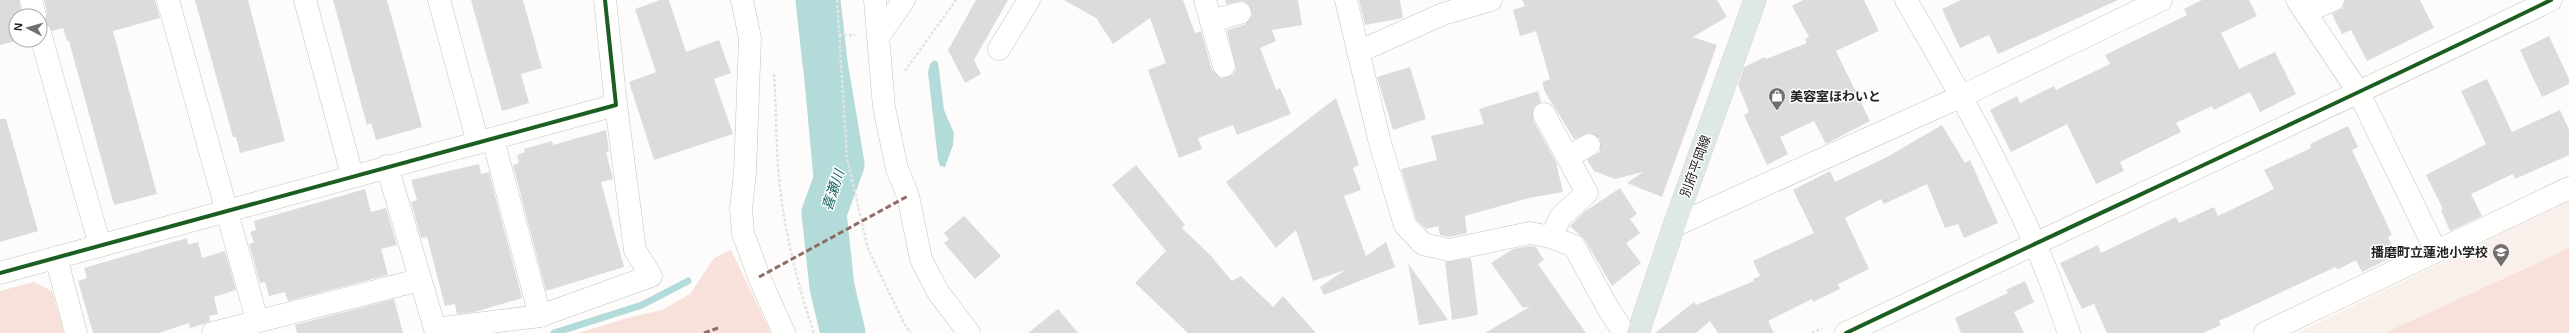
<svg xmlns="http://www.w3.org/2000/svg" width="2569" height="333" font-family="Arial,'Noto Sans JP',sans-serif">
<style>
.built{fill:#f9efeb}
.green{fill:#f9e1db}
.water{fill:#b3dbda}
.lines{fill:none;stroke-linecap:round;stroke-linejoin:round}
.stream{stroke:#b3dbda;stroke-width:7}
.river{stroke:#b3dbda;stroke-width:45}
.building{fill:#dedcdb}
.minor-casing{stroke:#c4c2c1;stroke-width:23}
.major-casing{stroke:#d7d6d5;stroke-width:23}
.path{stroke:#e4e3e3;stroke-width:2.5;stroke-dasharray:3 2;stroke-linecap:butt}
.minor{stroke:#fffffe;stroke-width:22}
.major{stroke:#dee8e7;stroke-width:22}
.quiet{stroke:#8d6e63;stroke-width:3;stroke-dasharray:6 3;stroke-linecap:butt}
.cycleway-casing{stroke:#fff;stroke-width:6}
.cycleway{stroke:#1b5e20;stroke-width:4}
.labels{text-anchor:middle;stroke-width:3;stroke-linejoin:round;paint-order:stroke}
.poi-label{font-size:13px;font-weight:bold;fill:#252221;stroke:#fff;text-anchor:start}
.street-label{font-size:13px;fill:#252221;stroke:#fff}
.water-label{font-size:14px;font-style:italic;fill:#116261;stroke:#fff}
</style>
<rect width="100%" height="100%" fill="#fdfcfb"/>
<path class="built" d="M2569 201V333H2297Z"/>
<g class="green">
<path d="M2569 248V333H2385L2557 254Z"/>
<path d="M731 250 771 333H578L627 318 662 310 690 294 714 258Z"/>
<path d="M34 282 52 291 64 333H0V291Z"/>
</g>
<g class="water">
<path d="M797 0H818L825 63 842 164 838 267 845 333H837L823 281Z"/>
<path d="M934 60 938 62 944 110 954 133 953 145 945 167 940 166 938 160 928 72 930 64Z"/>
</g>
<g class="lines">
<path class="stream" d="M554 333 642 305 688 281"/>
<path class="river" d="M818 0 825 63 842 164 824 213 832 287 843 333"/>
</g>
<g class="building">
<path d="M0 0H19L22 16H16V40H20L0 45Z"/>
<path d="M44 0H155L160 18 113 31 157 194 114 205 69 41H67L63 28 52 31 45 22 47 13Z"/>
<path d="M195 0H248L285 141 240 153 236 137H233Z"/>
<path d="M333 0H387L422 127 376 140 371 123 367 125Z"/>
<path d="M471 0H523L542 68 521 74 529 103 502 111Z"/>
<path d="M660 0H669L686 52 719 40 731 73 714 79 733 134 654 160 629 82 656 72 635 9Z"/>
<path d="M976 0H1008L974 60 981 74 965 83 948 50Z"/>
<path d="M1064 0H1183L1195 33 1201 31 1212 70 1221 78 1233 75 1236 69 1227 30 1244 25 1252 16 1248 4 1243 1 1226 4 1225 0H1298L1302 25 1272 30 1276 41 1260 48 1276 90 1280 88 1291 114 1237 135 1233 125 1198 138 1202 149 1179 158 1148 70 1166 63 1150 18 1113 44 1096 18Z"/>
<path d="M1359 0H1400L1403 18 1365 25Z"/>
<path d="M1522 0H1717L1727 17 1693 37 1717 45 1662 197 1627 183 1643 172 1615 179 1594 171 1587 160 1600 152V139L1589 133 1574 139 1545 92 1542 82 1550 79 1536 31 1520 36 1513 10 1525 6Z"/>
<path d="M1803 0H1864L1879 31 1836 51 1870 121 1826 144 1814 121 1780 137 1788 154 1767 165 1744 115 1749 112 1738 85 1744 67 1765 57 1766 59 1807 43 1805 39 1809 37 1792 6Z"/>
<path d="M1961 0H2118L1998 54 1989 35 1960 48 1942 9Z"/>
<path d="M2202 0H2249L2257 16 2221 33 2239 69 2275 52 2296 94 2260 112 2250 92 2214 110 2212 106 2176 123 2181 132 2120 162 2124 171 2096 184 2067 124 2011 152 1990 110 2017 96 2020 103 2054 86 2056 90 2110 64 2105 55 2187 15 2184 9Z"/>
<path d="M2345 0H2420L2434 28 2367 61 2351 30 2342 34 2332 14 2343 8Z"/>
<path d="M2549 36 2569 79V84L2542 97 2520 50Z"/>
<path d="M1410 67 1426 119 1393 130 1377 77Z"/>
<path d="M2487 79 2512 132 2560 110 2569 130V155L2515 179 2513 174 2471 194 2482 216 2450 231 2441 210 2443 209 2426 175 2486 144 2461 91Z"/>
<path d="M1538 91 1541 102 1533 108V120L1556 162 1563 192 1529 198 1465 216 1467 233 1449 237 1440 235 1438 226 1426 229 1416 219 1401 169 1437 160 1431 136 1484 124 1479 109Z"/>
<path d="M1336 98 1359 165 1353 168 1361 190 1344 196 1366 256 1386 242 1395 267 1324 295 1320 287 1345 270 1313 281 1296 230 1276 248 1226 182Z"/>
<path d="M0 119H6L38 231 0 242Z"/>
<path d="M1942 125 1965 163 1970 160 1998 223 1964 238 1958 224 1945 228 1927 184 1884 204 1881 199 1845 218 1869 269 1838 284 1840 289 1813 302 1812 299 1768 321 1774 333H1718L1710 321 1696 333H1655L1694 302 1696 305 1754 281 1753 279 1760 276 1753 261 1814 233 1793 190 1830 171 1835 182 1887 157Z"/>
<path d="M2348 126 2358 147 2352 150 2392 235 2388 237 2397 255 2362 272 2356 260 2337 270 2336 267 2219 321 2221 325 2203 333H2107L2094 304 2082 309 2060 263 2098 245 2101 253 2176 217 2179 223 2214 207 2218 216 2274 189 2264 170 2311 148 2310 144Z"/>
<path d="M606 130 609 151 606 152 613 179 601 182 624 267 546 291 513 165 519 163 517 155 525 152 524 149 552 141 553 145Z"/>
<path d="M479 164 481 174 489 172 522 298 475 312 457 314 455 304 445 306 427 237 421 238 411 202 417 200 411 180Z"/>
<path d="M1136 165 1185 225 1182 228 1210 255 1232 281 1241 276 1273 307 1283 296 1316 333H1188L1135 283 1166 251 1112 185Z"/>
<path d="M1620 188 1637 214 1630 219 1640 233 1626 243 1641 263 1612 286 1585 240 1570 226 1584 212Z"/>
<path d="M365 189 371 212 386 208 397 245 381 249 388 275 288 301 285 292 269 296 265 282 260 283 249 244 254 242 250 232 256 230 254 221Z"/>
<path d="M964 216 1001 256 975 279 944 243 949 239 944 233Z"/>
<path d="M187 238 188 245 198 242 202 258 225 251 236 290 214 297 218 314 209 316 210 321 204 324 190 328 189 323 159 333H93L78 281 87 278 84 268Z"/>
<path d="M1530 246 1536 247 1544 260 1538 264 1586 333H1485L1531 306 1523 308 1491 263 1513 249Z"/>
<path d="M1471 258 1478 315 1452 320 1445 262Z"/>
<path d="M1408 263 1448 320 1419 325Z"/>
<path d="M2025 281 2034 302 2014 312 2024 333H1961L1955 318 2008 293 2006 290Z"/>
<path d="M394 299 403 333H297L295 325Z"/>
<path d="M1058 309 1078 333H1028Z"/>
</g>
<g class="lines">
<g class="minor-casing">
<g id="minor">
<path d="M31 0 35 16"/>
<path d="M168 0 257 320"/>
<path d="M305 0 352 175"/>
<path d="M439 0 478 143"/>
<path d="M742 0 750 38 745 172 741 209 743 233 759 277 784 333"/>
<path d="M875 0 884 107 897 169 908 196 921 259 938 292 969 333"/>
<path d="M1205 0 1224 66"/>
<path d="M1346 0 1380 143 1405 225 1423 244 1449 250 1530 233 1551 237 1574 246 1608 308 1624 333"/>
<path d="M1906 0C1952 79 1997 158 2034 242 2048 271 2058 303 2069 333"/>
<path d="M2297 0 2359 93 2436 251"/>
<path d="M2306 12 2333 0"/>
<path d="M1211 21 1240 13"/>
<path d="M40 33 100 246"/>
<path d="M879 36 904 0"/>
<path d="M999 49 1029 0"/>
<path d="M1358 52 1443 14 1491 0"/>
<path d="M1544 114 1587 193 1561 216 1551 237"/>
<path d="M493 139 540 316"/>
<path d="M1568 157 1589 145"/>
<path d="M387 166 435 329 540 316 651 276 635 250 616 105"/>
<path d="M1674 226 1962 96 2161 0"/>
<path d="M56 257 76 333"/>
<path d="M0 273 616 105 605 0"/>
<path d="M213 333 419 280"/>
<path d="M1846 333C2081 221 2317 114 2551 0"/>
<path d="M2265 333 2569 188"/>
</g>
</g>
<g class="major-casing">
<path id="major" d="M1638 333 1674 226 1755 0"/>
</g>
<g class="path">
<path d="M837 0 847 158 868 249 905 325 911 333"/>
<path d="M839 35H855"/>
<path d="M905 71 956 0"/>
<path d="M774 74C776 104 776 135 778 166 782 222 796 280 814 333"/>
<path d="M1812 333 1822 328"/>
</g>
<use href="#minor" class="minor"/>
<use href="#major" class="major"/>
<g class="quiet">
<path d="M759 277 908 196"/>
<path d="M704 333 718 328"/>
</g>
<g class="cycleway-casing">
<g id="cycleway">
<path d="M0 273 616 105 605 0"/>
<path d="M1846 333C2081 221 2317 114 2551 0"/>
</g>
</g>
<use href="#cycleway" class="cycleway"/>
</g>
<defs>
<g id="shop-pin" transform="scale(0.9)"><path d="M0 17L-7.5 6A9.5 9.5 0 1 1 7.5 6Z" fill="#716e6d" stroke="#fff"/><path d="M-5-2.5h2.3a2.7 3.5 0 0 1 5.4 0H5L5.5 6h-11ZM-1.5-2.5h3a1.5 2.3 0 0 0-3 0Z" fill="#fff"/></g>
<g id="school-pin" transform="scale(0.9)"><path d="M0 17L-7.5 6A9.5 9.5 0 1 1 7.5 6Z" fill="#716e6d" stroke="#fff"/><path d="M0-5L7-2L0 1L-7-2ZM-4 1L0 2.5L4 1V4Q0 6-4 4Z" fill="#fff"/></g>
</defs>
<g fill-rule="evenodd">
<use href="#shop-pin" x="1777" y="96"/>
<use href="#school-pin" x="2501" y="252"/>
</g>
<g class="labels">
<g class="poi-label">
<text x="1790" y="101">美容室ほわいと</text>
<text x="2488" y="257" text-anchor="end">播磨町立蓮池小学校</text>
</g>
<g class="street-label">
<text transform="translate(1695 166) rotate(-70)" y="5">別府平岡線</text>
</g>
<g class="water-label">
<text transform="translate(833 190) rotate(-72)" y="5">喜瀬川</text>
</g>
</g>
<g transform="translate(28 28) rotate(276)"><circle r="19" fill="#ffffff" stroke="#a8a7a6"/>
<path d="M0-3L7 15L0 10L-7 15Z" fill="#716e6d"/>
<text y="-6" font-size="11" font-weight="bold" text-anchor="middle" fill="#252221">N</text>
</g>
</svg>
